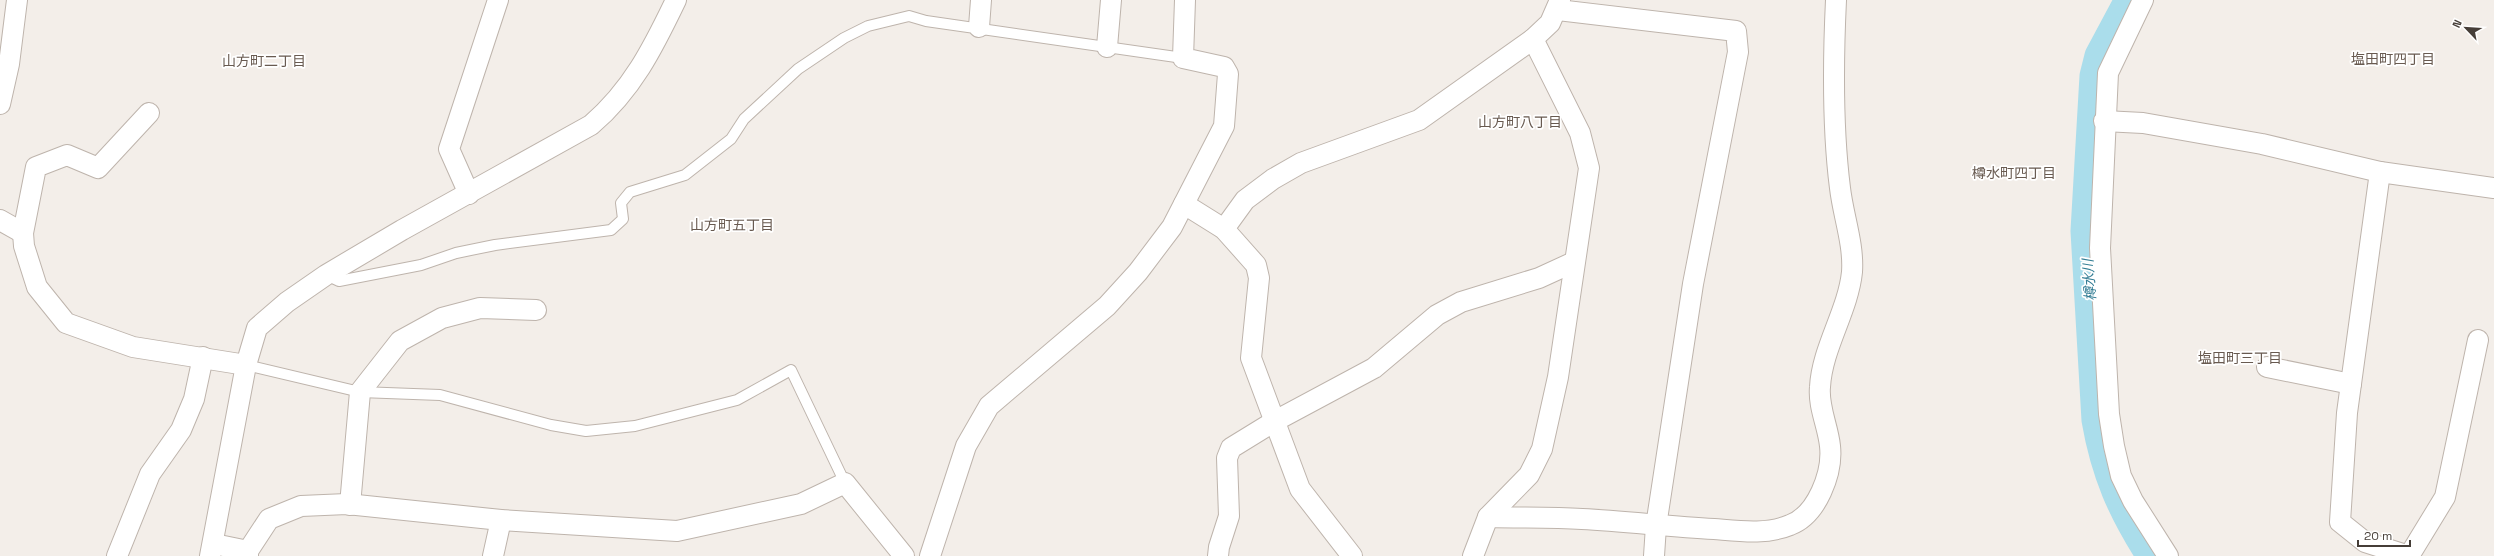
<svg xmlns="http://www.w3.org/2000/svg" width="2494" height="556" font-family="'Space Grotesk','Noto Sans JP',sans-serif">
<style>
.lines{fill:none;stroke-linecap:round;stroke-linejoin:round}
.river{stroke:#aaddeb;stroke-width:31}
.service-casing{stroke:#beb4ac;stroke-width:12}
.minor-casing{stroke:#beb4ac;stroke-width:22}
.service{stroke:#fff;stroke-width:10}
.minor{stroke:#fff;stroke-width:20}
.labels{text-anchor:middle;stroke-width:3.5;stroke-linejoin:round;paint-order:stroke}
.neighbourhood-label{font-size:14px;fill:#685a50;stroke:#fff}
.water-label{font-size:14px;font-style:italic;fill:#337d94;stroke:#fff}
</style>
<rect width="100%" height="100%" fill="#f3eee9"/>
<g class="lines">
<path class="river" d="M2130 0 2100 56 2095 76 2086 231 2097 420C2106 473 2123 511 2152 556"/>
<g class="service-casing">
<g id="service">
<path d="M326 275 339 281 421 265 456 253 495 245 611 230 623 219 621 203 630 192 685 175 731 139 744 119 798 69 844 38 868 26 909 16 926 21 1183 58"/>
<path d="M246 365 360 392 440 395 551 425 586 431 635 426 737 400 791 370 845 483"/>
</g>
</g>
<g class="minor-casing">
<g id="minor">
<path d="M2143 0 2108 73 2100 248 2109 414 2114 446 2121 476 2133 501 2168 556"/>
<path d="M1558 10 1736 31 1738 52 1693 284 1656 526 1654 556"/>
<path d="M979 27 981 0"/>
<path d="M1107 47 1111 0"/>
<path d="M0 104 9 64 17 0"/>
<path d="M149 113 98 168 67 155 36 167 23 233 24 246 37 287 66 323 133 347 246 365"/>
<path d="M2104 121 2143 123 2262 144 2380 172 2494 188"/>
<path d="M2380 172 2347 413 2340 522 2365 542 2409 556"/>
<path d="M469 194 449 149 498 0"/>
<path d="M1184 204 1224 229 1256 265 1259 278 1251 358 1300 489 1352 556"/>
<path d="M0 220 23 233"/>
<path d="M1224 229 1245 200 1273 179 1301 163 1419 120 1533 39 1550 23 1560 0"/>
<path d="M2267 367 2351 384"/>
<path d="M350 505 360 392 400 341 442 318 480 308 536 310"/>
<path d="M1488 517C1519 518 1551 517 1582 519 1626 521 1670 527 1714 529 1739 531 1766 535 1790 525 1817 515 1833 473 1830 446 1828 426 1818 407 1820 387 1822 348 1848 311 1852 272 1854 244 1843 215 1840 188 1832 125 1833 62 1836 0"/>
<path d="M214 544 248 551"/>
<path d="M117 556 150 474 181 430 194 399 203 357"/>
<path d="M210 556 246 365 257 328 287 302 326 275 402 230 591 125C632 90 653 48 676 0"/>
<path d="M248 556V551L269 519 301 506 347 504 501 520 677 531 801 504 845 483 904 556"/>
<path d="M493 556 501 520"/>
<path d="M930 556 966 446 989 406 1107 306 1138 272 1172 227 1224 126 1228 74 1224 67 1183 58 1185 0"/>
<path d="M1218 556 1219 547 1229 516 1227 458 1231 448 1275 421 1374 368 1437 315 1461 302 1539 278 1574 262"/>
<path d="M1473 556 1488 517 1529 475 1542 449 1558 377 1589 168 1580 133 1533 39"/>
<path d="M2409 556 2445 497 2478 340"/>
</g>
</g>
<use href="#service" class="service"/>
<use href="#minor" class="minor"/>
</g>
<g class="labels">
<g class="neighbourhood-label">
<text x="2393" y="64">塩田町四丁目</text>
<text x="264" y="66">山方町二丁目</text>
<text x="1520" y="127">山方町八丁目</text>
<text x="2014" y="178">樽水町四丁目</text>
<text x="732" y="230">山方町五丁目</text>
<text x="2240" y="363">塩田町三丁目</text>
</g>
<g class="water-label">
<text transform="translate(2089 280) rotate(-94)" y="5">樽水川</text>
</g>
</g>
<g transform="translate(2466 28) rotate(295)" stroke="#ffffff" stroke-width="3" paint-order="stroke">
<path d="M0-3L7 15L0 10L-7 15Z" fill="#463e38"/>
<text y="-6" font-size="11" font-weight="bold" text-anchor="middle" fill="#463e38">N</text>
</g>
<path d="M2358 540v6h52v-6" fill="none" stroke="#463e38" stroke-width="2"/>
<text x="2364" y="540" font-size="12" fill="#463e38" stroke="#ffffff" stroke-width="3" paint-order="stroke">20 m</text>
</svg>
